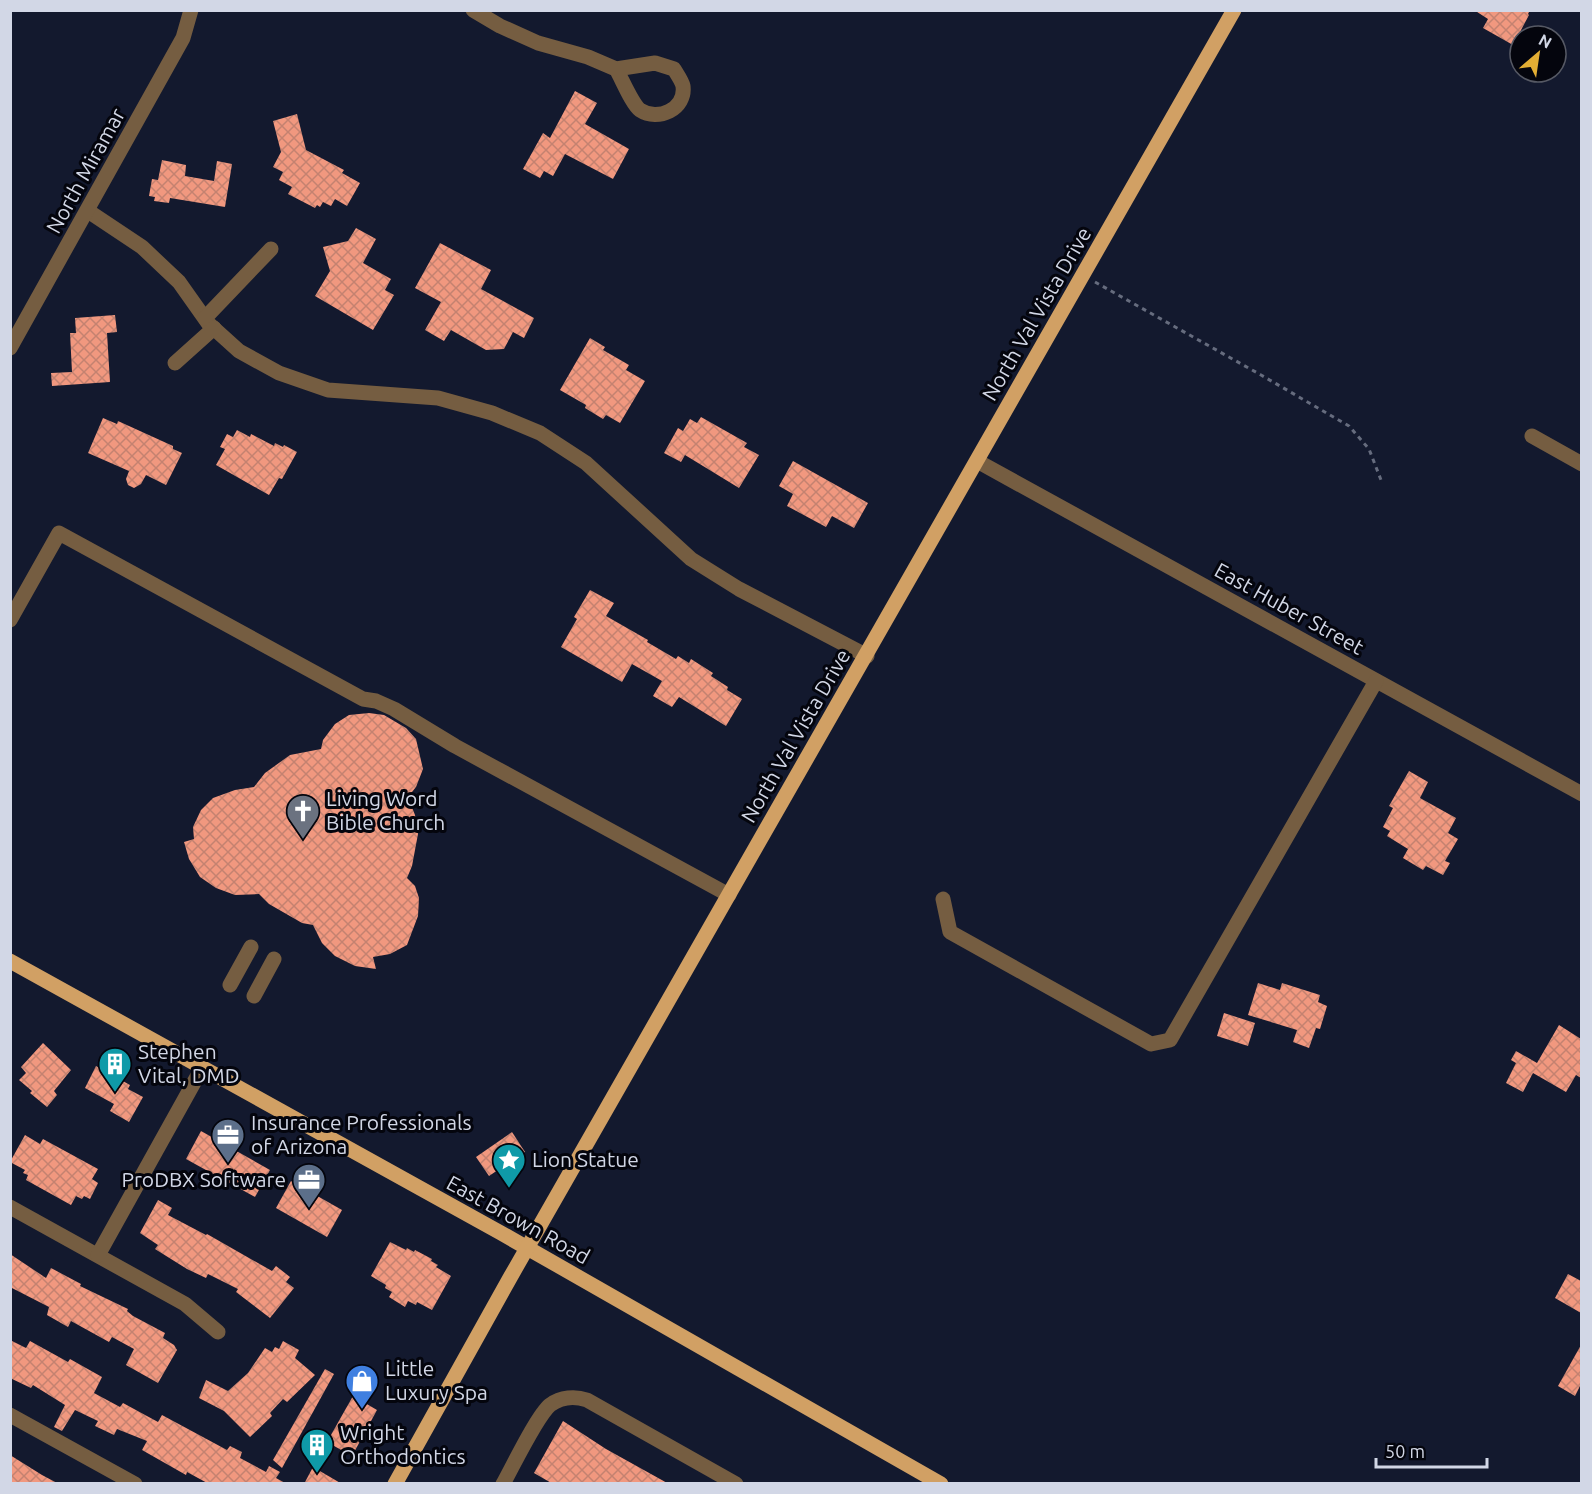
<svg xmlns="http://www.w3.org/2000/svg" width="1592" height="1494" font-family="Ubuntu,sans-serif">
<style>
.building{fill:url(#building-cross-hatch)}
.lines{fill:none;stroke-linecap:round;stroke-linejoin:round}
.path{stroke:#666c7e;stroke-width:3;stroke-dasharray:4.5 4.5;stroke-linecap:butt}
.minor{stroke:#755d41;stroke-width:15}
.major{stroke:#d1a064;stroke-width:15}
.labels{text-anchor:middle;stroke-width:6;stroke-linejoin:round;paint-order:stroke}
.street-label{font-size:21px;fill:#d2d7e6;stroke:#04050d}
.poi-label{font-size:21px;fill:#d2d7e6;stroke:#04050d;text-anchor:start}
</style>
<defs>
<pattern id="building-cross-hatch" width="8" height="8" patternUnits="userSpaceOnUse" patternTransform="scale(1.5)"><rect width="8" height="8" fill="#f1987f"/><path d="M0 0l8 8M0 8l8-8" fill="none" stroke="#c48270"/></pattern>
</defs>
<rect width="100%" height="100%" fill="#13192e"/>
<g class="building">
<path d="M1474 10H1530L1528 14 1529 15 1513 45 1483 28 1488 19Z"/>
<path d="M575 91 597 103 585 124 629 149 613 179 565 154 553 176 544 171 540 178 523 169 543 133 550 138Z"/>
<path d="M297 114 306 150 344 170 342 173 360 183 347 206 335 199 331 206 323 202 320 207 317 205 315 208 288 194 292 187 279 180 283 172 273 167 281 152 273 121Z"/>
<path d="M162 160 186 165 185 176 214 181 217 161 232 164 225 207 170 198 169 203 154 201 155 197 149 196 152 179 158 180Z"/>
<path d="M356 228 376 239 363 263 391 279 385 290 394 295 373 330 315 296 330 271 323 247 348 241Z"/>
<path d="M440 243 491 270 481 289 534 318 524 338 513 332 504 349 486 350 451 330 444 341 425 330 441 302 415 288Z"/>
<path d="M115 315 117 332 107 333 110 382 52 386 51 373 72 372 70 333H76L75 318Z"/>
<path d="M590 338 605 347 603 350 629 365 626 370 645 381 620 423 606 415 603 419 585 408 586 405 560 390Z"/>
<path d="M701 417 747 443 744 447 759 455 739 488 685 455 681 462 664 453 678 428 683 431 690 419 697 423Z"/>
<path d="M103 418 117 424 118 421 173 446V449L182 453 166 485 146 475 141 484 134 488 128 485 126 479 129 471 88 453Z"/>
<path d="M237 430 250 437 251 434 274 446 275 443 283 447 284 445 297 452 282 479 279 478 269 495 216 465 225 449 220 447 227 434 233 437Z"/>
<path d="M793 461 868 503 854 528 832 516 826 527 787 506 793 494 779 486Z"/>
<path d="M590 590 614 603 606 616 648 640 647 642 676 659 678 656 689 663 691 659 713 673 711 676 728 687 727 690 742 699 726 726 679 697 672 707 653 696 662 681 632 664 622 682 561 647 577 619 574 617Z"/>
<path d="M369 713 384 715 406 728 416 739 423 769 416 787 408 797 415 815 418 834 412 866 407 878 415 886 419 898 418 916 407 945 390 954 373 957 376 969 355 966 335 956 322 943 313 925 302 923 269 904 259 894 235 895 216 888 200 877 189 859 184 842 194 839 193 827 201 810 213 798 235 790 254 787 265 773 290 755 321 749 323 740 335 724 349 715Z"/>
<path d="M1409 771 1428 782 1420 798 1456 818 1448 833 1458 839 1445 861 1450 863 1443 875 1426 866 1423 870 1403 858 1408 849 1387 836 1390 831 1383 827 1393 808 1389 806Z"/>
<path d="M1258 983 1280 990 1282 983 1320 995 1318 1002 1327 1006 1320 1029 1316 1028 1309 1048 1293 1042 1297 1030 1248 1015Z"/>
<path d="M1224 1013 1255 1023 1248 1046 1217 1036Z"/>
<path d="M1559 1025 1581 1039V1078L1576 1075 1566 1092 1533 1073 1523 1092 1506 1083 1516 1063 1511 1060 1516 1051 1537 1063Z"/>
<path d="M43 1043 71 1070 54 1091 57 1095 47 1107 30 1093 32 1091 19 1080 26 1073 21 1067Z"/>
<path d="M96 1066 130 1085 128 1089 143 1097 129 1122 110 1111 114 1104 85 1088Z"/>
<path d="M201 1131 270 1170 255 1197 186 1159Z"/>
<path d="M512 1132 525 1152 489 1176 476 1157Z"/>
<path d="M25 1135 40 1144 43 1139 98 1169 92 1179 98 1183 90 1199 84 1196 82 1199 76 1196 71 1205 26 1180 28 1175 23 1173 25 1170 10 1162Z"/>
<path d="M291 1181 342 1210 327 1237 276 1208Z"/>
<path d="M158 1200 172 1208 168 1215 206 1235 207 1234 272 1271 276 1266 290 1277 286 1282 294 1288 270 1318 236 1292 238 1289 208 1274 206 1278 187 1269 155 1249 158 1245 140 1233Z"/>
<path d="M390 1242 406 1250 407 1248 414 1252 415 1250 432 1259 431 1261 438 1265 436 1267 451 1276 432 1310 417 1302 416 1305 408 1301 405 1307 389 1297 392 1292 385 1288 386 1285 371 1276Z"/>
<path d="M10 1254 46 1278 51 1268 81 1284 80 1286 128 1309 127 1311 133 1316 165 1333 163 1338 174 1345 177 1350 158 1383 126 1365 134 1349 112 1337 109 1342 71 1321 68 1327 47 1315 49 1307 10 1287Z"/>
<path d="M1568 1274 1581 1281V1313L1555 1298Z"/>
<path d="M10 1340 26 1348 30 1341 68 1362 70 1359 102 1377 94 1393 120 1407 123 1403 158 1422 162 1415 227 1450 230 1446 242 1452 240 1458 266 1472 269 1466 280 1472 276 1478 287 1484H209L187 1472 186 1475 142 1450 147 1441 117 1429 114 1435 95 1426 98 1421 75 1410 62 1431 54 1427 65 1405 33 1385 31 1388 10 1378Z"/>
<path d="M283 1341 299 1350 295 1358 315 1375 287 1402 283 1399 270 1413 272 1416 250 1437 224 1411 199 1398 206 1380 228 1391 248 1373 265 1348 272 1352 275 1347 279 1349Z"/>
<path d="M1581 1345V1384L1575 1396 1558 1386Z"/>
<path d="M325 1369 334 1374 282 1468 273 1460Z"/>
<path d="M353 1396 377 1410 352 1456 327 1442Z"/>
<path d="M563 1421 606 1449 669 1484H553L534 1473Z"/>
<path d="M10 1455 42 1475 59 1484H10Z"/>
<path d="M313 1467 342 1484H304Z"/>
</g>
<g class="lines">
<path class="path" d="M1095 282 1261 375 1349 426 1369 449 1381 480"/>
<g class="minor">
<path d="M473 10 500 26 538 43 588 57 616 69 655 63 674 69C677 74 682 81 683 86 686 109 658 122 640 110 632 104 622 79 616 69"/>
<path d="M88 211 142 247 179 282 208 323 239 351 279 373 328 390 438 398 492 413 540 433 586 463 691 559 739 589 867 656"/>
<path d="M205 318 271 249"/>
<path d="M10 348 183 38 191 10"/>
<path d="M175 363 214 328"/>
<path d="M1532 436 1582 464"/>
<path d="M977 461 1582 794"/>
<path d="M10 620 59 533 363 699 376 701 394 709 455 746 729 895"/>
<path d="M943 899 950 932 1151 1044 1170 1040 1376 681"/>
<path d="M230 985 251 947"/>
<path d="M254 996 274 959"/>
<path d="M10 1207 185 1304 218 1332"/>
<path d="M98 1255 202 1068"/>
<path d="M10 1415 135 1484"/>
<path d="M503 1484C513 1466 537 1416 550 1405 561 1397 575 1396 587 1400L736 1484"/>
</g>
<g class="major">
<path d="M10 961 501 1233 941 1484"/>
<path d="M395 1484 511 1276 1234 10"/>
</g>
</g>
<defs>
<g id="church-pin" transform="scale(1.725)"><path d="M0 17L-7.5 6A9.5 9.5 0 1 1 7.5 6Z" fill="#6b7280" stroke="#04050d"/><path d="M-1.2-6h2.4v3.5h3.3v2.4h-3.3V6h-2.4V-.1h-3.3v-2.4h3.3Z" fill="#fff"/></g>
<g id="building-pin" transform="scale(1.725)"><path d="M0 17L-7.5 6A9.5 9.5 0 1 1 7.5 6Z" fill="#0f9aa8" stroke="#04050d"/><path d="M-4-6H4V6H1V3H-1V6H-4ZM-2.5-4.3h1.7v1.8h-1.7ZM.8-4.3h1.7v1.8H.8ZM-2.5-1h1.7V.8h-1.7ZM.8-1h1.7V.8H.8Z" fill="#fff"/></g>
<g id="office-pin" transform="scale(1.725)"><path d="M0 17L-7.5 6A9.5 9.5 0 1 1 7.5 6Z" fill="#5c6f8a" stroke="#04050d"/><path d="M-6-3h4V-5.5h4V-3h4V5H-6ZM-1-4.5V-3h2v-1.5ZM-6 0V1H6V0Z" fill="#fff"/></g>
<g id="sight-pin" transform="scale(1.725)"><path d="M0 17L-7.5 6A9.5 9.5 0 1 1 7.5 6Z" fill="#0f9aa8" stroke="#04050d"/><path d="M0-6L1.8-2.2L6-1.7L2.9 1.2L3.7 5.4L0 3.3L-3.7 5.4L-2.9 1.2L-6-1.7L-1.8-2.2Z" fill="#fff"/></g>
<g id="shop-pin" transform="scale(1.725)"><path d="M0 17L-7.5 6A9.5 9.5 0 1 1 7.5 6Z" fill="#3f7fe0" stroke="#04050d"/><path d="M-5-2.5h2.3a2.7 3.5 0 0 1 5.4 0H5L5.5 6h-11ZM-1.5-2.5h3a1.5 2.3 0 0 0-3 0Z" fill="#fff"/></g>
</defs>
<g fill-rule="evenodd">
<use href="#church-pin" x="303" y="811"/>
<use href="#building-pin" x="115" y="1064"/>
<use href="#office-pin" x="228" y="1135"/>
<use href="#sight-pin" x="509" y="1160"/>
<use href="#office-pin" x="309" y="1180"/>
<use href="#shop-pin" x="362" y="1381"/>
<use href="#building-pin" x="317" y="1445"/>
</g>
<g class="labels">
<g class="street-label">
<text transform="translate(86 171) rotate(-61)" y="7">North Miramar</text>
<text transform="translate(1037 314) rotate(-60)" y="7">North Val Vista Drive</text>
<text transform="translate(1289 609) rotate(29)" y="7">East Huber Street</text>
<text transform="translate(796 736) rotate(-60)" y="7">North Val Vista Drive</text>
<text transform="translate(518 1220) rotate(29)" y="7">East Brown Road</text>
</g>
<g class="poi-label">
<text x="326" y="806">Living Word<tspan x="326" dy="24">Bible Church</tspan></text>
<text x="138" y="1059">Stephen<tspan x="138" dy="24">Vital, DMD</tspan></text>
<text x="251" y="1130">Insurance Professionals<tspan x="251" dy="24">of Arizona</tspan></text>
<text x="532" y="1167">Lion Statue</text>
<text x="286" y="1187" text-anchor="end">ProDBX Software</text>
<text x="385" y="1376">Little<tspan x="385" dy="24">Luxury Spa</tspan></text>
<text x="340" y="1440">Wright<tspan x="340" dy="24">Orthodontics</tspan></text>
</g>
</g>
<rect width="1592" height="1494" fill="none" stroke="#d2d7e6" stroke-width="24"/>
<g transform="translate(1538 54) rotate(29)"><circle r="28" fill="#04050d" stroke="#565964" stroke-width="1.5"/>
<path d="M0-4.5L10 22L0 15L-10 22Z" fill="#e3ae34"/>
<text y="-9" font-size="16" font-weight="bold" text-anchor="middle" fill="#d2d7e6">N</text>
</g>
<path d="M1376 1458v9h111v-9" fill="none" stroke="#d2d7e6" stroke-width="3"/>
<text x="1385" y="1458" font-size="18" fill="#d2d7e6" stroke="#04050d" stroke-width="4.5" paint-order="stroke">50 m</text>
</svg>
